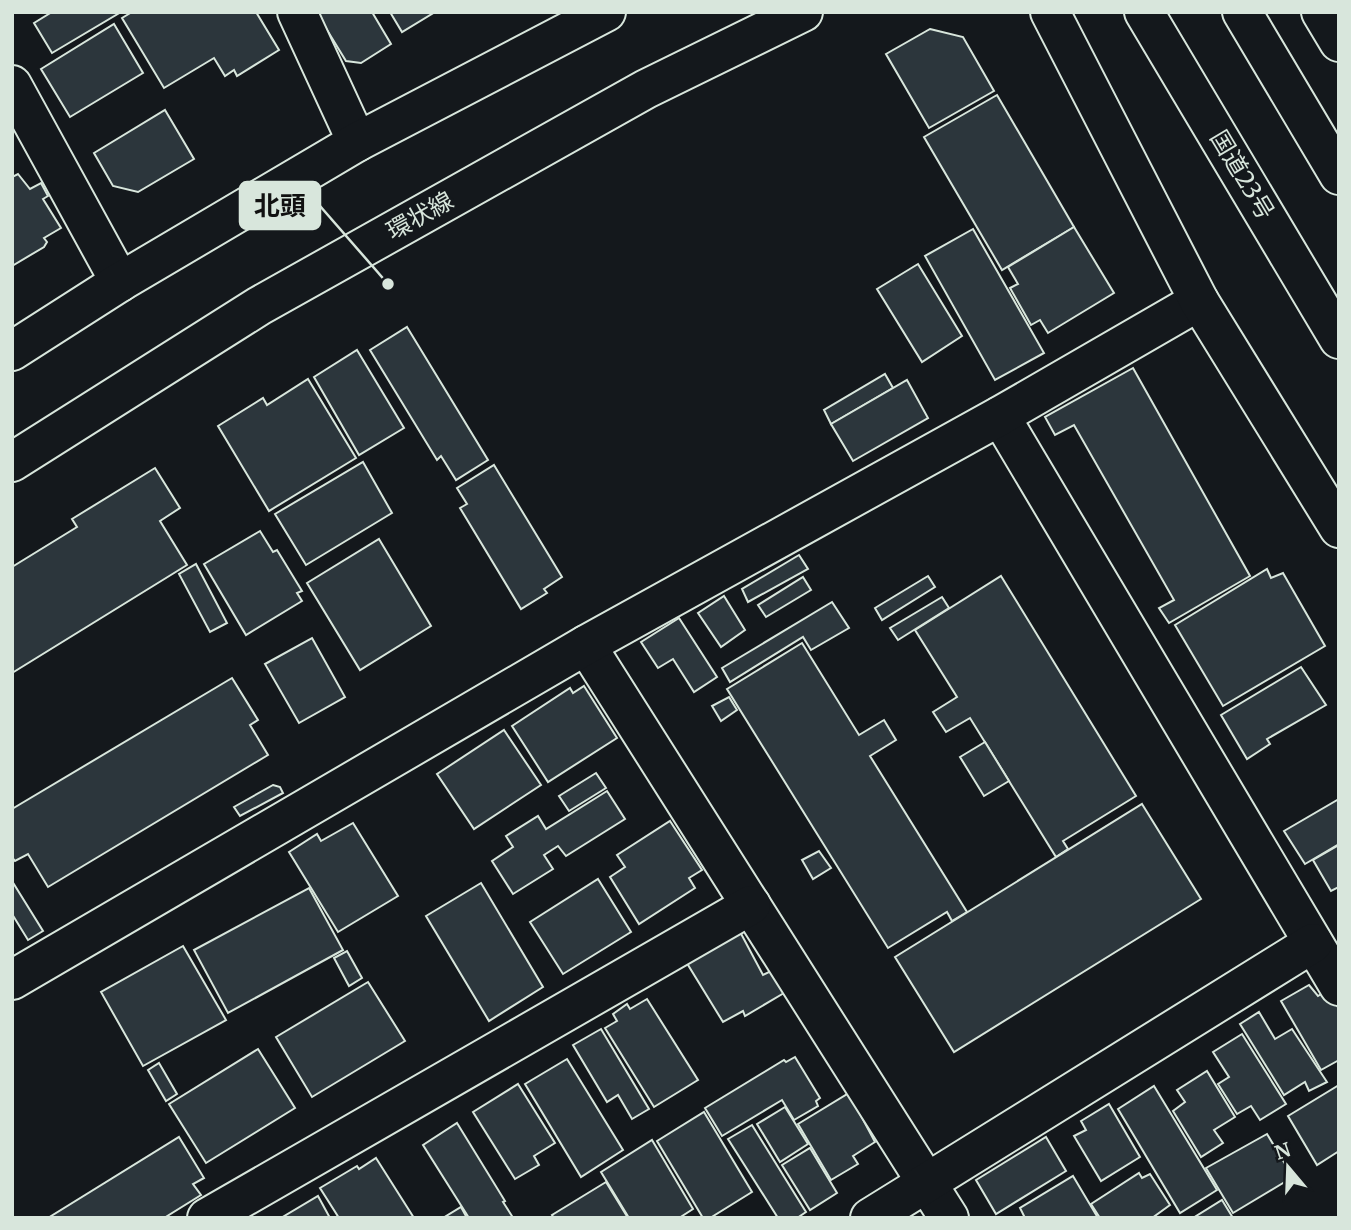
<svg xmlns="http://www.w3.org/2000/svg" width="1351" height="1230" font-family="Merriweather,'Noto Sans JP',serif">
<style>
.building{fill:#2c363c;stroke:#d8e6dc;stroke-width:2}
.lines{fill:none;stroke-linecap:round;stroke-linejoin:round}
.minor-casing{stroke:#d8e6dc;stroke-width:42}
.major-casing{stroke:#d8e6dc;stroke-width:42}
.highway-casing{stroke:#d8e6dc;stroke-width:42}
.minor{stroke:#14181c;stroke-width:38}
.major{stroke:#14181c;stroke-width:38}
.highway{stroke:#14181c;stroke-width:38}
.labels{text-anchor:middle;stroke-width:5;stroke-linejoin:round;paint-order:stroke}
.street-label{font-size:24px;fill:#d8e6dc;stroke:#14181c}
.leader{fill:none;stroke:#d8e6dc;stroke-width:2.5}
.callout-dot{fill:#d8e6dc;stroke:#14181c;stroke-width:2.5}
.callout{fill:#d8e6dc;stroke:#d8e6dc;stroke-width:2.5}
.callout-label{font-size:26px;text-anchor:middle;font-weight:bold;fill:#111}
</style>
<rect width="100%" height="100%" fill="#14181c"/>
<g class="building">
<path d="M52 12H121L52 53 34 23Z"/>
<path d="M132 12H256L279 50 237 76 234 70 225 76 214 58 164 88 122 18Z"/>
<path d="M316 12H372L391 44 361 63 346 61Z"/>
<path d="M390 12H435L402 32Z"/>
<path d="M114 24 143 73 70 117 41 69Z"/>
<path d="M930 29 963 37 994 91 929 128 886 54Z"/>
<path d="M997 95 1074 227 1002 270 924 137Z"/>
<path d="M165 110 194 159 138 192 113 186 94 153Z"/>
<path d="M18 174 30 189 41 183 48 196 43 199 61 228 44 238 47 242 44 247 12 266V177Z"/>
<path d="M1074 227 1114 293 1048 333 1040 320 1031 325 1010 288 1018 284 1008 267Z"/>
<path d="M973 229 1044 353 995 380 925 256Z"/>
<path d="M918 264 962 336 922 362 877 289Z"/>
<path d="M407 327 488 460 456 480 441 456 437 460 370 350Z"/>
<path d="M357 350 404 428 359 455 314 377Z"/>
<path d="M1133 368 1250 576 1169 623 1159 608 1174 600 1074 425 1055 435 1045 417Z"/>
<path d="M885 374 893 388 831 424 824 410Z"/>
<path d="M308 379 356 458 269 511 218 426 263 398 267 405Z"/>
<path d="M907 380 928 418 853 461 831 424Z"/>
<path d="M363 462 392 513 306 565 275 514Z"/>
<path d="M494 465 562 577 544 589 547 593 521 609 460 508 467 504 457 488Z"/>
<path d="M155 468 180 508 160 521 187 565 12 673V567L77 527 72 519Z"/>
<path d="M260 531 273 552 277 550 302 591 297 593 302 601 246 635 204 564Z"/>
<path d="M379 539 431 626 360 670 307 583Z"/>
<path d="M799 555 808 569 748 602 742 589Z"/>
<path d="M196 564 227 623 210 632 179 574Z"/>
<path d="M1267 569 1271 578 1283 573 1325 646 1223 706 1175 625Z"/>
<path d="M928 576 935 587 882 620 875 608Z"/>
<path d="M1001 576 1136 796 1063 841 1068 849 1056 857 970 718 946 732 933 712 957 697 915 630Z"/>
<path d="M803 577 811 590 766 617 758 605Z"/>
<path d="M724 596 745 630 721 647 698 613Z"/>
<path d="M942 597 949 608 898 640 890 628Z"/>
<path d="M832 602 849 628 811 650 803 637 730 682 722 668Z"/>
<path d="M679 618 717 677 694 692 673 659 658 668 641 642Z"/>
<path d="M312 638 345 697 299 723 265 664Z"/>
<path d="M802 643 859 735 884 720 896 740 870 756 967 912 952 921 947 912 888 948 727 689Z"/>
<path d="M1301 667 1326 705 1267 739 1270 744 1247 759 1221 715Z"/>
<path d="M232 678 258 720 250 725 268 755 48 887 28 854 15 861 12 857V809Z"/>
<path d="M584 686 617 738 548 782 512 726 570 688 573 693Z"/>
<path d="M729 697 737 710 721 721 712 706Z"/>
<path d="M504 730 541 785 474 829 437 774Z"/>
<path d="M985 742 1009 781 984 796 960 757Z"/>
<path d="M596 773 606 788 569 811 559 796Z"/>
<path d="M273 785 280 787 283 793 240 816 234 807Z"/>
<path d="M607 791 625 819 566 856 558 846 544 855 553 869 513 894 492 861 513 847 506 836 538 816 546 829Z"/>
<path d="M1339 799V844L1305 864 1284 831Z"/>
<path d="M1142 804 1201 899 954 1052 895 957Z"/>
<path d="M670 821 702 870 689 878 695 888 639 924 610 877 625 867 617 855Z"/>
<path d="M353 823 398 896 338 932 289 852 317 834 321 841Z"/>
<path d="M1339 845V887L1331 891 1313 860Z"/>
<path d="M819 851 831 868 813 879 802 860Z"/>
<path d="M598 879 631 932 563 974 530 922Z"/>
<path d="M12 881 43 931 28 940 12 914Z"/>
<path d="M481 883 543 987 489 1021 426 916Z"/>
<path d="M309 888 343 950 228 1013 194 950Z"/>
<path d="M738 928 763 975 771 971 784 993 745 1016 743 1011 723 1022 685 960Z"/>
<path d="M183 946 226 1020 143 1066 101 992Z"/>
<path d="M347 951 362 978 349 986 334 958Z"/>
<path d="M368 982 405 1041 312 1097 276 1037Z"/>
<path d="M1309 985 1318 996 1328 990 1339 1009V1060L1321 1070 1281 1001Z"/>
<path d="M647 999 698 1080 654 1107 605 1028 617 1021 613 1014 627 1004 630 1009Z"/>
<path d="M1259 1012 1275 1039 1292 1029 1327 1082 1309 1091 1305 1082 1284 1095 1240 1024Z"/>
<path d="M601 1029 649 1109 632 1119 618 1095 607 1102 573 1045Z"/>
<path d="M1242 1034 1286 1104 1260 1120 1251 1106 1237 1114 1218 1084 1229 1077 1213 1052Z"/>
<path d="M258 1049 295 1108 206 1163 169 1104Z"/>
<path d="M795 1057 820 1098 816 1101 818 1106 794 1120 782 1100 722 1136 705 1108 784 1060 786 1062Z"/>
<path d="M567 1059 623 1150 581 1177 525 1084Z"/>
<path d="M159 1063 177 1094 166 1101 148 1070Z"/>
<path d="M1207 1071 1235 1117 1214 1130 1223 1143 1201 1157 1173 1111 1185 1102 1177 1090Z"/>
<path d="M518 1084 555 1143 534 1156 539 1165 515 1179 473 1112Z"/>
<path d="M1339 1085V1151L1317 1165 1288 1116Z"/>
<path d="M1154 1086 1217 1190 1180 1213 1118 1109Z"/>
<path d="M849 1093 875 1142 853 1156 858 1164 831 1180 798 1124Z"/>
<path d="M1109 1104 1140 1157 1101 1181 1074 1136 1086 1130 1081 1121Z"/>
<path d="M785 1107 808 1144 780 1162 757 1124Z"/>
<path d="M704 1112 752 1192 710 1218H703L657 1141Z"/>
<path d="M457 1123 505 1201 503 1202 512 1216 510 1218H469L423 1145Z"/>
<path d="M752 1125 806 1212 797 1218H778L728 1139Z"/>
<path d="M1267 1134 1293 1177 1233 1213 1206 1168Z"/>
<path d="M179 1137 204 1178 193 1184 201 1195 164 1218H48Z"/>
<path d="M1046 1137 1066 1171 996 1214 976 1180Z"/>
<path d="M652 1140 693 1209 679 1218H629L601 1172Z"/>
<path d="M810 1148 837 1193 810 1210 782 1165Z"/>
<path d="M376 1158 414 1218H339L320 1188 357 1166 359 1169Z"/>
<path d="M1139 1173 1142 1178 1150 1174 1170 1205 1152 1218H1100L1091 1204Z"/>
<path d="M1073 1176 1098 1218H1025L1020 1208Z"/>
<path d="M606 1182 628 1218H554L552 1215Z"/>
<path d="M318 1196 330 1218H281Z"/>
<path d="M1222 1200 1233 1218H1193Z"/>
<path d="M461 1207 467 1218H443Z"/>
</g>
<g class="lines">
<g class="minor-casing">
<g id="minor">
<path d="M297 12 357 142"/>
<path d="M12 85 120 282"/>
<path d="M1000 416 1339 986"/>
<path d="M586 645 949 1218"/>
<path d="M12 980 586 645 1000 416 1199 301"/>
<path d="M207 1218 751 905"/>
<path d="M870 1218 1313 943"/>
</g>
</g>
<g class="major-casing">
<g id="major">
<path d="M12 351 120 282 357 142 606 12"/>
<path d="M12 462 259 306 646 89 803 12"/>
</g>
</g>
<g class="highway-casing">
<g id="highway">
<path d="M1050 12 1199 301 1339 528"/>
<path d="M1144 12 1339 339"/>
<path d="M1242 12 1339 175"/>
<path d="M1321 12 1339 42"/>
</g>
</g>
<use href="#minor" class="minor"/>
<use href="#major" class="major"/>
<use href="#highway" class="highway"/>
</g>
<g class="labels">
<g class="street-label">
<text transform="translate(1242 175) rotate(59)" y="8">国道23号</text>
<text transform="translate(420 216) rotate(-29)" y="8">環状線</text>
</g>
</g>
<path class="leader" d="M388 284L320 206"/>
<circle class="callout-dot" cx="388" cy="284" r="7"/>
<rect class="callout" x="240" y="182" width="80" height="47" rx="7"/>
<g class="callout-label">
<text x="280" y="215">北頭</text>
</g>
<rect width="1351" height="1230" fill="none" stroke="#d8e6dc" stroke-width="28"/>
<g transform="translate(1288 1167) rotate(341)" stroke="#14181c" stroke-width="5" paint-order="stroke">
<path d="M0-5L12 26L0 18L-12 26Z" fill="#d8e6dc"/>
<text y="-10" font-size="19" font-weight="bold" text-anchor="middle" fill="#d8e6dc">N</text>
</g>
</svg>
